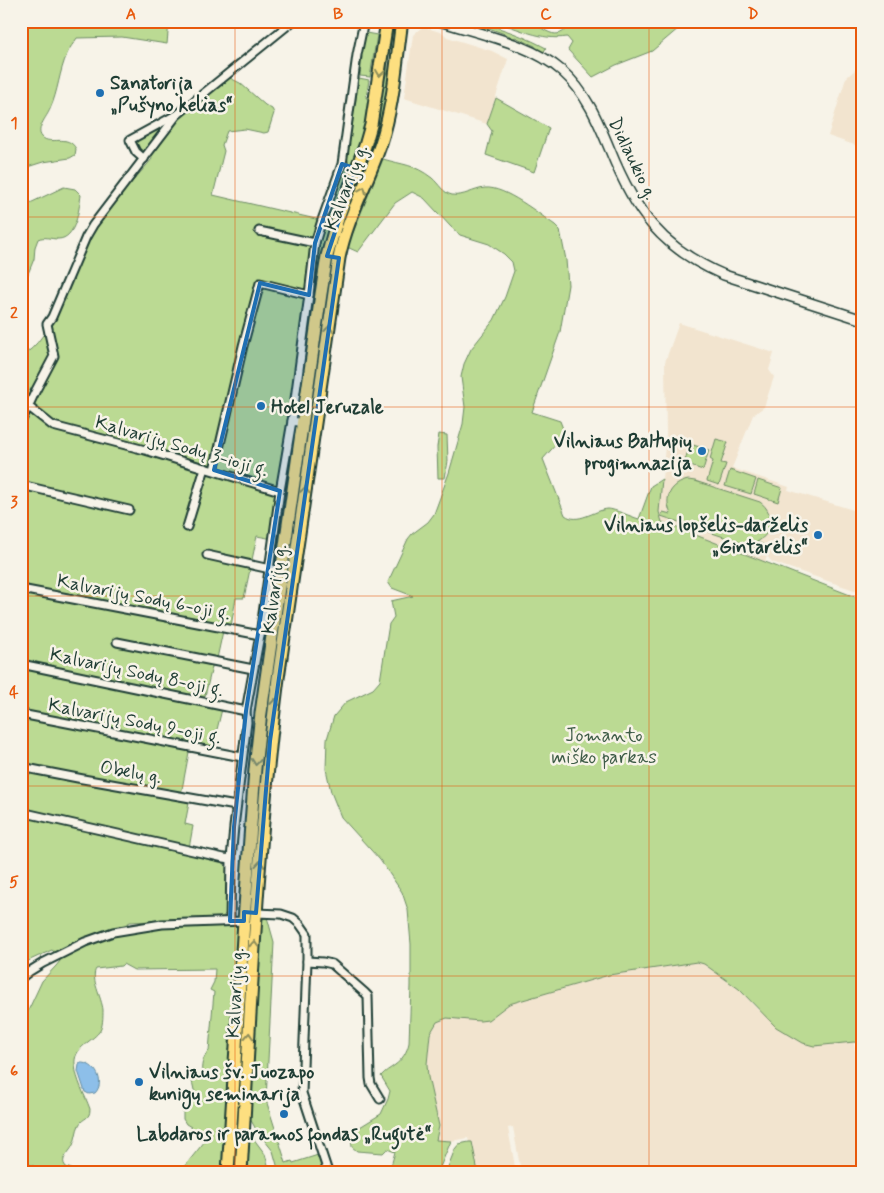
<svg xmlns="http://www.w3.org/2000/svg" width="884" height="1193" font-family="Mynerve,sans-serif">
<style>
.built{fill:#f2e4cf}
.green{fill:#bbda93;stroke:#6d8c64}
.water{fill:#8dbfe9;stroke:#618ba1}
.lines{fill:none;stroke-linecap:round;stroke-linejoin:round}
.minor-casing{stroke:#1f3d34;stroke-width:11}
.tertiary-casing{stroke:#1f3d34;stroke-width:12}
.primary-casing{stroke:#1f3d34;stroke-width:15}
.minor{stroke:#f7f3e8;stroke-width:7}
.tertiary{stroke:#f7f3e8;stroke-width:9}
.primary{stroke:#fddf80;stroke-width:11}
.oneway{stroke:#8e8e5a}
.marked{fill:#1f6fb2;fill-opacity:0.2;stroke:#1f6fb2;stroke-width:4;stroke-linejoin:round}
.grid{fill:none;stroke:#e8590c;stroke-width:1;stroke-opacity:0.55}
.poi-dot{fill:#1f6fb2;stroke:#f7f3e8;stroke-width:2}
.labels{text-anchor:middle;stroke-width:5;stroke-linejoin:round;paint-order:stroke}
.poi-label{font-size:19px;font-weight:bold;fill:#1f3d34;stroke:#f7f3e8;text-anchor:start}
.street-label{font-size:19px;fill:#1f3d34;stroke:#f7f3e8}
.park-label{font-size:19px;fill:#3e5c47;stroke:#f7f3e8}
.neatline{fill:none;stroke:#e8590c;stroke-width:2}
.grid-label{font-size:16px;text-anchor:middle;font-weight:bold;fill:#e8590c}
</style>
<rect width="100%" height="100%" fill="#f7f3e8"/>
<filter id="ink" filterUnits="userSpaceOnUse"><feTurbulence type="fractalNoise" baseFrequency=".02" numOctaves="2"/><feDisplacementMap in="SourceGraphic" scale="10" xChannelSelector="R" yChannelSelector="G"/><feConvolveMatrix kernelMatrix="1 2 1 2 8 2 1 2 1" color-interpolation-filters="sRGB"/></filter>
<g filter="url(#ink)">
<g class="built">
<path d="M421 28H427L443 33 447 37 492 51 508 59 487 124 404 98 413 35Z"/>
<path d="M863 63V148L828 136 846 78Z"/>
<path d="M679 323 774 353 769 370 774 377 764 407 753 415 732 468 789 487 788 490 863 513V593L772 562 767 556 765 562 662 522 659 512 666 435 665 362Z"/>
<path d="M697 962 704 964 739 989 758 1010 814 1046 854 1042 855 1050 863 1053V1172H521L513 1127 508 1128 516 1172H446L455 1149 459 1144 469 1142 468 1138 451 1141 436 1140 439 1126 428 1077 427 1064 430 1034 437 1022 447 1018 480 1021 488 1020 509 1004 610 975Z"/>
</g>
<g class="green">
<path d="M21 21H169L167 44 122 37 77 38C74 43 69 48 67 54 59 72 58 92 50 109 47 117 35 129 42 137 50 146 68 133 76 149L75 155 70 158 43 162 21 169Z"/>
<path d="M461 21C486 21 524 36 546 48L543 53 536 49 535 46 515 37 513 40 510 39V36L489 28 486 30Z"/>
<path d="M494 21C503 21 517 19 525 21 545 25 555 48 573 21H681L679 28 652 51 616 65 593 77 568 50 572 43 567 37C542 41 517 28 494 21Z"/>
<path d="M390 28 393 29 388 63 387 98 379 132 336 248H335L342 226 346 207Z"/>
<path d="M366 33 377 35 370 77 360 76 362 57 361 55Z"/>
<path d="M230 78 240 83 265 105 272 109 274 113 268 132 264 133 245 129 227 131 222 145 224 151 213 195 320 220 283 457 273 539 257 536 244 598H236L230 632 223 631 216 663H213L204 700 223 705 211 754 189 752 180 800 189 803 185 824 193 826 188 854 223 861 227 868 226 913 222 918 130 922 123 926 126 931 234 924 240 926V936L236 951 233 990 235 1007 225 1172H180L205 1141V1134H201L193 1131 191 1127 186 1124 183 1119V1109L191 1098 198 1095 194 1090 192 1081 202 1076C201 1066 202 1058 209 1051L214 992 210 990 214 982 215 969 134 970 123 964 121 966 96 969C90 978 102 998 103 1010 103 1016 103 1028 99 1032 90 1043 73 1048 75 1065 76 1080 85 1095 90 1109 90 1120 83 1117 79 1125 76 1131 76 1139 73 1145 71 1150 66 1154 64 1159 63 1163 64 1164 66 1167L79 1172H46L21 1160V1035L23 1032 21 1026 42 981 56 966 60 961 59 956 52 950 30 960 21 967V356C53 341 72 269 90 238 106 209 131 184 152 159L150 154 173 125 187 112Z"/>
<path d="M359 78 369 80 366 98H370L366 128 355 162 349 163C345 156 348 134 352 126Z"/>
<path d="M496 98 549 128 534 172 486 155 492 131 487 124Z"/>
<path d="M159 127H162L164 128 147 151 144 153 139 152 136 147 137 140Z"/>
<path d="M383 159C403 165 414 164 432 178 439 184 443 193 452 195 463 197 474 189 485 188 505 186 539 214 555 225L560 230 566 260 568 285 560 332 532 412 560 421 565 434 543 459 565 515C578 525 594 510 608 509 614 509 632 517 639 519L651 486 662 479 659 512 662 522 863 600V1044L854 1042 814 1046 803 1043 776 1027 739 989 704 964 697 962 609 975 509 1004 488 1020 480 1021 447 1018 437 1022 430 1034 427 1064 428 1077 439 1126 436 1140 451 1141 438 1172H388L389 1166H391L395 1152 387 1149 383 1153 357 1151 352 1147 351 1138 355 1130 381 1114 388 1099 390 1091 381 1076C385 1071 390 1069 395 1065 402 1060 407 1052 409 1043L411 986V944L408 910 402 892 380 860 341 817 331 792 326 769 327 739 334 716 346 702 373 689 380 681 389 624 394 617 391 601 413 596 392 588 388 582 408 539 412 534 428 522 434 514 449 473 463 424 465 407 461 377 464 364 471 349 494 320 505 297 514 271 512 262 504 254 489 244 460 235 451 227 424 198 412 192 395 203 358 252 347 247Z"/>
<path d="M345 168 349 169 351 172 337 209 298 417 297 416 313 301 311 300 319 239 325 215Z"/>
<path d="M64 187 75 189 81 195C79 209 76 239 58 239 51 239 44 236 38 239L35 247 34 259 21 291V205L28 204Z"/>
<path d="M439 434 447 435 448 461 445 478H438L437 447Z"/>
<path d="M716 439 728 442 721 463 726 464 719 485 707 481 713 461 710 459Z"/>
<path d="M690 444 709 450 703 470 684 464Z"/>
<path d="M730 470 756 479 751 494 725 486Z"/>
<path d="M688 480 695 481 760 502C775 513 773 533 757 542L764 545 763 550 661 516 663 512 671 514C663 497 671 484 688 480Z"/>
<path d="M758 480 782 488 778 502 754 494Z"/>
<path d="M267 917 274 942 266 1100 286 1163 292 1161 293 1163 318 1155 324 1172H279L273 1151 257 1131 249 1117 261 920Z"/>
<path d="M250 1134 265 1154 270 1172H247Z"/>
<path d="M469 1142H472L478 1172H446L455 1149 459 1144Z"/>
</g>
<path class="water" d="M80 1063C95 1062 106 1082 95 1093L89 1094 85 1092 78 1071 79 1065Z"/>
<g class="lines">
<g class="minor-casing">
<g id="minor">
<path d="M144 159 136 152 130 140 174 116"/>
<path d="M259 231 315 243 322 220 342 164 357 55 364 21"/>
<path d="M29 407 53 426 145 450 280 491 292 421 303 423"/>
<path d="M292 421 309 295"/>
<path d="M21 422 36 390 54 356 47 324 52 317 86 237 93 225 177 115 293 21"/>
<path d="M214 470 243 346 260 283 309 295 315 243"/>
<path d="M21 485 129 510"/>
<path d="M187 527 205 468"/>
<path d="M207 555 270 569 281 570"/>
<path d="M21 589 260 635"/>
<path d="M117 642 253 669"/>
<path d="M21 664 246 711"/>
<path d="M21 714 242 757"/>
<path d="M21 767 83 779 236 806"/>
<path d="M21 812 224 858 231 859"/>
<path d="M256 913 281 914 293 918 300 924 307 934V961L302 1093 328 1172"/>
<path d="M230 921 231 859 234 827 247 722 246 711 260 635 280 491"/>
<path d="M307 961 323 962 332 964 365 993 368 996 370 1078 371 1084 380 1099"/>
<path d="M21 978 30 971 43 963 85 942 113 932 162 924 244 921"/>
<path d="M21 1168 30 1172"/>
</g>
</g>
<g class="tertiary-casing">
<path id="tertiary" d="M440 21C479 34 530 43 562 71 586 92 598 121 610 150 635 212 661 248 724 275L863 320"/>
</g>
<g class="primary-casing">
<g id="primary">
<path d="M228 1172 244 921 255 769 261 713 321 294 327 256 334 231 340 212 365 146 371 125 387 21"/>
<path d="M241 1172C251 1007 257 842 278 678L339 258C347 218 368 182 381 143 394 104 396 61 402 21"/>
</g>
</g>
<use href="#minor" class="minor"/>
<use href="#tertiary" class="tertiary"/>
<use href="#primary" class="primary"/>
</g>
<defs><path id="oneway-chevron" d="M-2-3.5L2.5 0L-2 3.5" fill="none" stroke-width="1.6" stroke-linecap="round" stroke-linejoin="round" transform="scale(1.25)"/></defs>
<g class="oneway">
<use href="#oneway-chevron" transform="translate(380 73) rotate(98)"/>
<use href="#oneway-chevron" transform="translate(363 190) rotate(-67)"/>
<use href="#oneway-chevron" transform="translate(329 329) rotate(-83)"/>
<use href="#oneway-chevron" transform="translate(305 490) rotate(-82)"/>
<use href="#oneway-chevron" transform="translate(275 702) rotate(-83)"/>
<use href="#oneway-chevron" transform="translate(256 762) rotate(96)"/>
<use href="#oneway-chevron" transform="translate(260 864) rotate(-85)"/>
<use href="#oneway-chevron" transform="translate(254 944) rotate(-87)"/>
<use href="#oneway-chevron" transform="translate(249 1036) rotate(-87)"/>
</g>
</g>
<path class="marked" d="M342 164 356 169 327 256 339 258 270 741 256 913 244 912V921H230L234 827 246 711 280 491 214 470 260 283 309 295 315 243Z"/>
<path class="grid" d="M235 21V1172M442 21V1172M649 21V1172M21 217H863M21 407H863M21 596H863M21 786H863M21 976H863"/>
<g class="poi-dot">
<circle cx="100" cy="93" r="5"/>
<circle cx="261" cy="406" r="5"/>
<circle cx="702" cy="451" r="5"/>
<circle cx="818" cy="535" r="5"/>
<circle cx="139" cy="1082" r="5"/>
<circle cx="284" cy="1114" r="5"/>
</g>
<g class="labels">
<g class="poi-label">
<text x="110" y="89">Sanatorija<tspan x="110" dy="22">„Pušyno kelias“</tspan></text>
<text x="271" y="413">Hotel Jeruzale</text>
<text x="692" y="447" text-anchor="end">Vilniaus Baltupių<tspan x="692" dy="22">progimnazija</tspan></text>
<text x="808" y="531" text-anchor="end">Vilniaus lopšelis-darželis<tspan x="808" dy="22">„Gintarėlis“</tspan></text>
<text x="149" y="1078">Vilniaus šv. Juozapo<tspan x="149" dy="22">kunigų seminarija</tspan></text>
<text x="284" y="1140" text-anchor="middle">Labdaros ir paramos fondas „Rugutė“</text>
</g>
<g class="street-label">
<text transform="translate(634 158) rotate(64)" y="7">Didlaukio g.</text>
<text transform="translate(345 187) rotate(-69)" y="7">Kalvarijų g.</text>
<text transform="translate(182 445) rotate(16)" y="7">Kalvarijų Sodų 3-ioji g.</text>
<text transform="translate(273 589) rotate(-82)" y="7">Kalvarijų g.</text>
<text transform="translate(144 596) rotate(11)" y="7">Kalvarijų Sodų 6-oji g.</text>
<text transform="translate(137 671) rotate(12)" y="7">Kalvarijų Sodų 8-oji g.</text>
<text transform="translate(135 720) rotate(11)" y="7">Kalvarijų Sodų 9-oji g.</text>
<text transform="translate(131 771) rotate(10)" y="7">Obelų g.</text>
<text transform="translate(234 993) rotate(-87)" y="7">Kalvarijų g.</text>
</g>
<g class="park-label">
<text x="604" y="741">Jomanto<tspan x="604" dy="22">miško parkas</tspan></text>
</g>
</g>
<rect width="884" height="1193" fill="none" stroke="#f7f3e8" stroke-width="55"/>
<rect x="28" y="28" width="828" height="1138" class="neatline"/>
<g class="grid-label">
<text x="131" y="19">A</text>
<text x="338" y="19">B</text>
<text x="546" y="19">C</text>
<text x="753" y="19">D</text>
<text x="14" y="128">1</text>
<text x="14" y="318">2</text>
<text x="14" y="507">3</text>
<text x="14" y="697">4</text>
<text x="14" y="887">5</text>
<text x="14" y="1076">6</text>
</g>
</svg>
